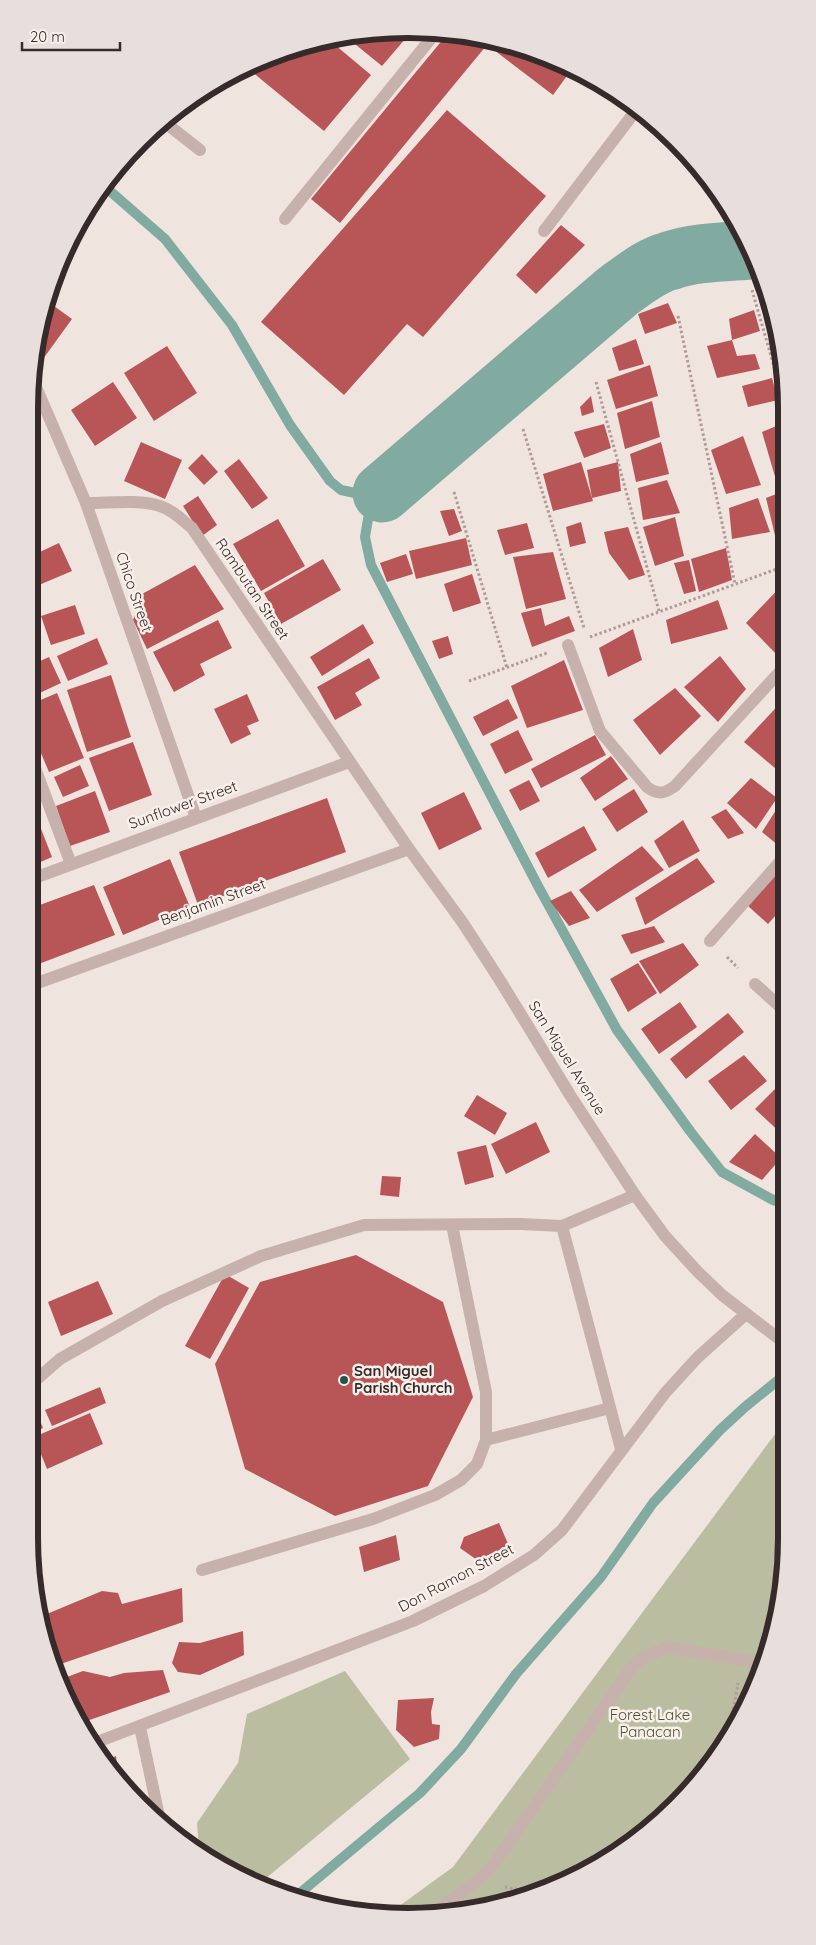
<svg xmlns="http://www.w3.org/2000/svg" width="816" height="1945" font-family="Quicksand,sans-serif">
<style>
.green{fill:#bbbda1}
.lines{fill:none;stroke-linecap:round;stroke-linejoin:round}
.stream{stroke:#81aaa1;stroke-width:10}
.river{stroke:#81aaa1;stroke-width:59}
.building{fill:#b75557}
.path{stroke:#b29b97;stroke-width:3;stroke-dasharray:2.5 2.5;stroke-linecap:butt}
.lane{stroke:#c7b1ac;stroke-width:12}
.street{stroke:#c7b1ac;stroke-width:12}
.poi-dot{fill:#255249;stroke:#f8efeb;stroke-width:2}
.labels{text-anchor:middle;stroke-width:5;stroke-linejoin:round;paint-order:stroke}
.street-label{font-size:15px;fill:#362b2a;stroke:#f8efeb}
.poi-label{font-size:15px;font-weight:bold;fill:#362b2a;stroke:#f8efeb;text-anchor:start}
.park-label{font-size:15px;fill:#4e5131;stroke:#f8efeb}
.rim{fill:none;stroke:#362b2a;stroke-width:6}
</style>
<rect width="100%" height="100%" fill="#f0e4df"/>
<g class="green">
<path d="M787 1418V1537L767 1659 709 1768 618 1852 553 1887 482 1909 391 1912 453 1867Z"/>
<path d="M345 1671 410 1759 259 1884 219 1866 199 1850 197 1823 238 1763 247 1714Z"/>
</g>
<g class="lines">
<g class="stream">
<path d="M103 185 165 239 232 325 290 425 330 481 341 490 355 493H382L368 519 365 537 371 565 538 886 617 1030 690 1131 722 1172 773 1200 786 1205"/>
<path d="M294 1898 420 1793 461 1749 516 1674 601 1577 653 1503 720 1430 745 1407 787 1373"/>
</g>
<path class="river" d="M382 493 618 291C634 280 650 266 669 261 695 252 724 252 751 250"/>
</g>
<g class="building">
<path d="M383 30 412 31 382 66 345 36Z"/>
<path d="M449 32 491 40 340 223 311 199Z"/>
<path d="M328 39 371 75 324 131 245 66 310 42Z"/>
<path d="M501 42 530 49 572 69 553 95 494 50Z"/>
<path d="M447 110 546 196 423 337 407 324 344 395 261 322Z"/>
<path d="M561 225 585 245 536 294 516 275Z"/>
<path d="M668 303 677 323 645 334 638 314Z"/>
<path d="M54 306 72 319 43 359 37 355 43 320Z"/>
<path d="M769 307 775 328 773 329 767 308Z"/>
<path d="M754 310 760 331 732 340 729 319Z"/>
<path d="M636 339 644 364 619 371 612 348Z"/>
<path d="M732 340 737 356 755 354 760 369 717 378 707 346Z"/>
<path d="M167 346 197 393 154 421 124 373Z"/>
<path d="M650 365 658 396 616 409 607 380Z"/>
<path d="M772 378 778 400 748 407 742 386Z"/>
<path d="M113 382 137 418 95 446 71 410Z"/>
<path d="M591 396 594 412 582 416 580 407Z"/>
<path d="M652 401 660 437 625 449 617 413Z"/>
<path d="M604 424 611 448 584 458 574 432Z"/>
<path d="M781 424 784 433V478L776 480 762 432Z"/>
<path d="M743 436 761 485 726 494 711 450Z"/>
<path d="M141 442 182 460 165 499 124 481Z"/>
<path d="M661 442 669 474 636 482 630 454Z"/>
<path d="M202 454 218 472 204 485 188 468Z"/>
<path d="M239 459 268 498 252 509 224 471Z"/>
<path d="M581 462 593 501 553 511 543 474Z"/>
<path d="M618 462 621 491 592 498 587 470Z"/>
<path d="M667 480 680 513 643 520 638 488Z"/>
<path d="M784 491V546L778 548 766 498Z"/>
<path d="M198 496 217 525 202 536 183 506Z"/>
<path d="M758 498 770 532 732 539 729 508Z"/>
<path d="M454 509 462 531 449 536 440 511Z"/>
<path d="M675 517 684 556 655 566 643 527Z"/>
<path d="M278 519 305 566 261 591 233 544Z"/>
<path d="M581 522 586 543 570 547 566 527Z"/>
<path d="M527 523 534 548 505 555 497 530Z"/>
<path d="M628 527 645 575 629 580 609 553 604 532Z"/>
<path d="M466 538 472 565 416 579 409 551Z"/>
<path d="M59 543 72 571 39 585 29 562V557Z"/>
<path d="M726 548 732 580 699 592 691 559Z"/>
<path d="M553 552 566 599 526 609 513 557Z"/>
<path d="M406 554 413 574 387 582 380 563Z"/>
<path d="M323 559 341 590 281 624 264 593Z"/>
<path d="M689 560 696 591 684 594 674 563Z"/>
<path d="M195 565 224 609 147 649 133 620 142 594Z"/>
<path d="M472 574 481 603 453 612 444 584Z"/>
<path d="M785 582V650L779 657 746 623Z"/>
<path d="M718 600 728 629 671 644 666 620Z"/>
<path d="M75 605 85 634 51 645 41 616Z"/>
<path d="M541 608 545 626 569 616 575 631 532 647 521 613Z"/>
<path d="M218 620 232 648 200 664 205 675 174 692 153 652Z"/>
<path d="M363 624 374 643 322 676 310 657Z"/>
<path d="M29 629 40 654 29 659Z"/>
<path d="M633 629 642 660 608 677 599 648Z"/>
<path d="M448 636 453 654 439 659 432 641Z"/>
<path d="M97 638 108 664 68 681 57 656Z"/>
<path d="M720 656 746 689 718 722 684 687Z"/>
<path d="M49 657 61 683 29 698V666Z"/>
<path d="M369 658 380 678 355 693 362 705 335 720 317 687Z"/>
<path d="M564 660 583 710 527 728 511 686Z"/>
<path d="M111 675 131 737 87 752 67 690Z"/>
<path d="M675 688 701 716 660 755 633 720Z"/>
<path d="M57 693 84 758 49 772 29 725V705Z"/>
<path d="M247 694 259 721 247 726 251 734 231 744 214 709Z"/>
<path d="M785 698V770L782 774 744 742Z"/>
<path d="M508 699 518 718 483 736 473 717Z"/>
<path d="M518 730 533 760 505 774 490 744Z"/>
<path d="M595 735 606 755 541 788 531 769Z"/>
<path d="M133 742 152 795 109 811 89 758Z"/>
<path d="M611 756 628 779 595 801 580 778Z"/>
<path d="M80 765 89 786 63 797 54 777Z"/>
<path d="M751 778 777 798 756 829 727 803Z"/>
<path d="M529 780 540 801 520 811 509 790Z"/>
<path d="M634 789 648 812 617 832 602 809Z"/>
<path d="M95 791 110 832 70 846 56 806Z"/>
<path d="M464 792 482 829 439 850 421 813Z"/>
<path d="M785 796V837L779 846 762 832Z"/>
<path d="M29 798 52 857 29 867Z"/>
<path d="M327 798 346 852 198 905 179 852Z"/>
<path d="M726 809 744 833 728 839 711 817Z"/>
<path d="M683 820 700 851 669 868 654 841Z"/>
<path d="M584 826 597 850 548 878 535 853Z"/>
<path d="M642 846 664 870 597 912 579 890Z"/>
<path d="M697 858 715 882 645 925 635 898Z"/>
<path d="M170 859 190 907 123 935 103 887Z"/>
<path d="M785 863V905L768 924 747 905Z"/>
<path d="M94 885 115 935 36 965 29 945V909Z"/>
<path d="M571 891 590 918 569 926 550 901Z"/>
<path d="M654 926 665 942 631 954 621 935Z"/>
<path d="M683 943 699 965 660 994 639 961Z"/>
<path d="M638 963 657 993 628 1012 610 979Z"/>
<path d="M680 1002 697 1027 659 1054 641 1029Z"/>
<path d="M728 1013 744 1032 686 1079 670 1059Z"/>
<path d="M744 1055 767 1081 731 1110 708 1081Z"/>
<path d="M786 1078 785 1114 786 1138 755 1109Z"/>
<path d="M477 1095 507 1113 495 1135 464 1116Z"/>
<path d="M536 1122 550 1152 506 1174 491 1144Z"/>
<path d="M755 1134 781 1158 762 1180 729 1162Z"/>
<path d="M486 1145 494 1177 465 1185 457 1152Z"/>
<path d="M382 1176 401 1177 399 1197 380 1195Z"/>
<path d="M356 1255 443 1302 473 1397 428 1486 335 1516 245 1469 215 1364 260 1282Z"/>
<path d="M225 1274 249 1288 210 1359 185 1346Z"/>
<path d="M98 1281 113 1314 61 1336 48 1302Z"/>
<path d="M100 1387 106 1403 52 1426 45 1410Z"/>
<path d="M36 1411 43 1428 29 1435V1414Z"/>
<path d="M90 1413 103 1444 47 1469 34 1437Z"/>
<path d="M499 1523 509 1546 477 1560 460 1548 464 1537Z"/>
<path d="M396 1535 400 1560 364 1572 359 1547Z"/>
<path d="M182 1588 183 1622 52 1667 49 1659 42 1616 102 1591 118 1593 122 1604Z"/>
<path d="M243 1631 244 1655 200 1675 178 1672 172 1663 179 1642 200 1643Z"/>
<path d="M163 1670 170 1692 78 1724 59 1680 83 1671 110 1677 124 1673Z"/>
<path d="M434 1698 431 1712 432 1724 440 1725 439 1739 414 1747 396 1730 398 1700Z"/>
<path d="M116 1756 119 1781 104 1761Z"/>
</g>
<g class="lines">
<g class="path">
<path d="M752 290 784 401"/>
<path d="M678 316 735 584"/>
<path d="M596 382 659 611"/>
<path d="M523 429 584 628"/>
<path d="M454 492 507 668"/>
<path d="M590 637 785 566"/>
<path d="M469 681 547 653"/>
<path d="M727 957 738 968"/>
<path d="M730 1729 738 1683"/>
<path d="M505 1887 535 1893"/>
</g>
<g class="lane">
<path d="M163 121 200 150"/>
<path d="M285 219 437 31"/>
<path d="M544 231 637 109"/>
<path d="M710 941 785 856"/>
<path d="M755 984 786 1012"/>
<path d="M562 1226 621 1449"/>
<path d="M29 1386 60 1359 162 1301 261 1256 364 1225 521 1224 562 1226 635 1195"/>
<path d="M486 1440 610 1408"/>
<path d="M202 1570 373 1519 435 1495 461 1480 477 1464 486 1440V1392L452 1225"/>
<path d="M438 1910 477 1881 493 1865 632 1667 643 1658 665 1648 679 1649 765 1664"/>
</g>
<g class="street">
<path d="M33 380 86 503 196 818"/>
<path d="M86 503C110 503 137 499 160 506 173 510 182 520 192 528L409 849 463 923 501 982 570 1095 635 1195 665 1236 698 1272 722 1295 787 1345"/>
<path d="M568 645 600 731 647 787C658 795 664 794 675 786L785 666"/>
<path d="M29 752 71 864"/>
<path d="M29 880 349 762"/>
<path d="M29 986 409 849"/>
<path d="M140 1727 159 1816"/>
<path d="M92 1744 413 1621 484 1586 534 1555 562 1530 665 1393 698 1357 746 1314"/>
</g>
</g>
<circle class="poi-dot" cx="344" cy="1380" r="5"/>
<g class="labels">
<g class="street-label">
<text transform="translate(252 589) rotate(56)" y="5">Rambutan Street</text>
<text transform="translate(134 592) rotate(71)" y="5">Chico Street</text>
<text transform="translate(183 805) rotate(-20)" y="5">Sunflower Street</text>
<text transform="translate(213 902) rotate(-20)" y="5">Benjamin Street</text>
<text transform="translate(567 1058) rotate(58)" y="5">San Miguel Avenue</text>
<text transform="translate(456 1578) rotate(-28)" y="5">Don Ramon Street</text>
</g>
<g class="poi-label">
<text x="354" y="1376">San Miguel<tspan x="354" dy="17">Parish Church</tspan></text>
</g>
<g class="park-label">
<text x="650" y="1720">Forest Lake<tspan x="650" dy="17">Panacan</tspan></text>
</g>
</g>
<path d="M0 0H816V1945H0ZM408 38H408A370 370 0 0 1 778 408V1538A370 370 0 0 1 408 1908H408A370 370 0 0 1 38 1538V408A370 370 0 0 1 408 38Z" fill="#e8dfdc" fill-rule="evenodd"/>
<path class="rim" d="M408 38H408A370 370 0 0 1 778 408V1538A370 370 0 0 1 408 1908H408A370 370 0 0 1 38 1538V408A370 370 0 0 1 408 38Z"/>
<path d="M22 42v8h98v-8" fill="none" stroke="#362b2a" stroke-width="2.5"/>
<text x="30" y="42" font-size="15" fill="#362b2a" stroke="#f8efeb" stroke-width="4" paint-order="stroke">20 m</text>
</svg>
